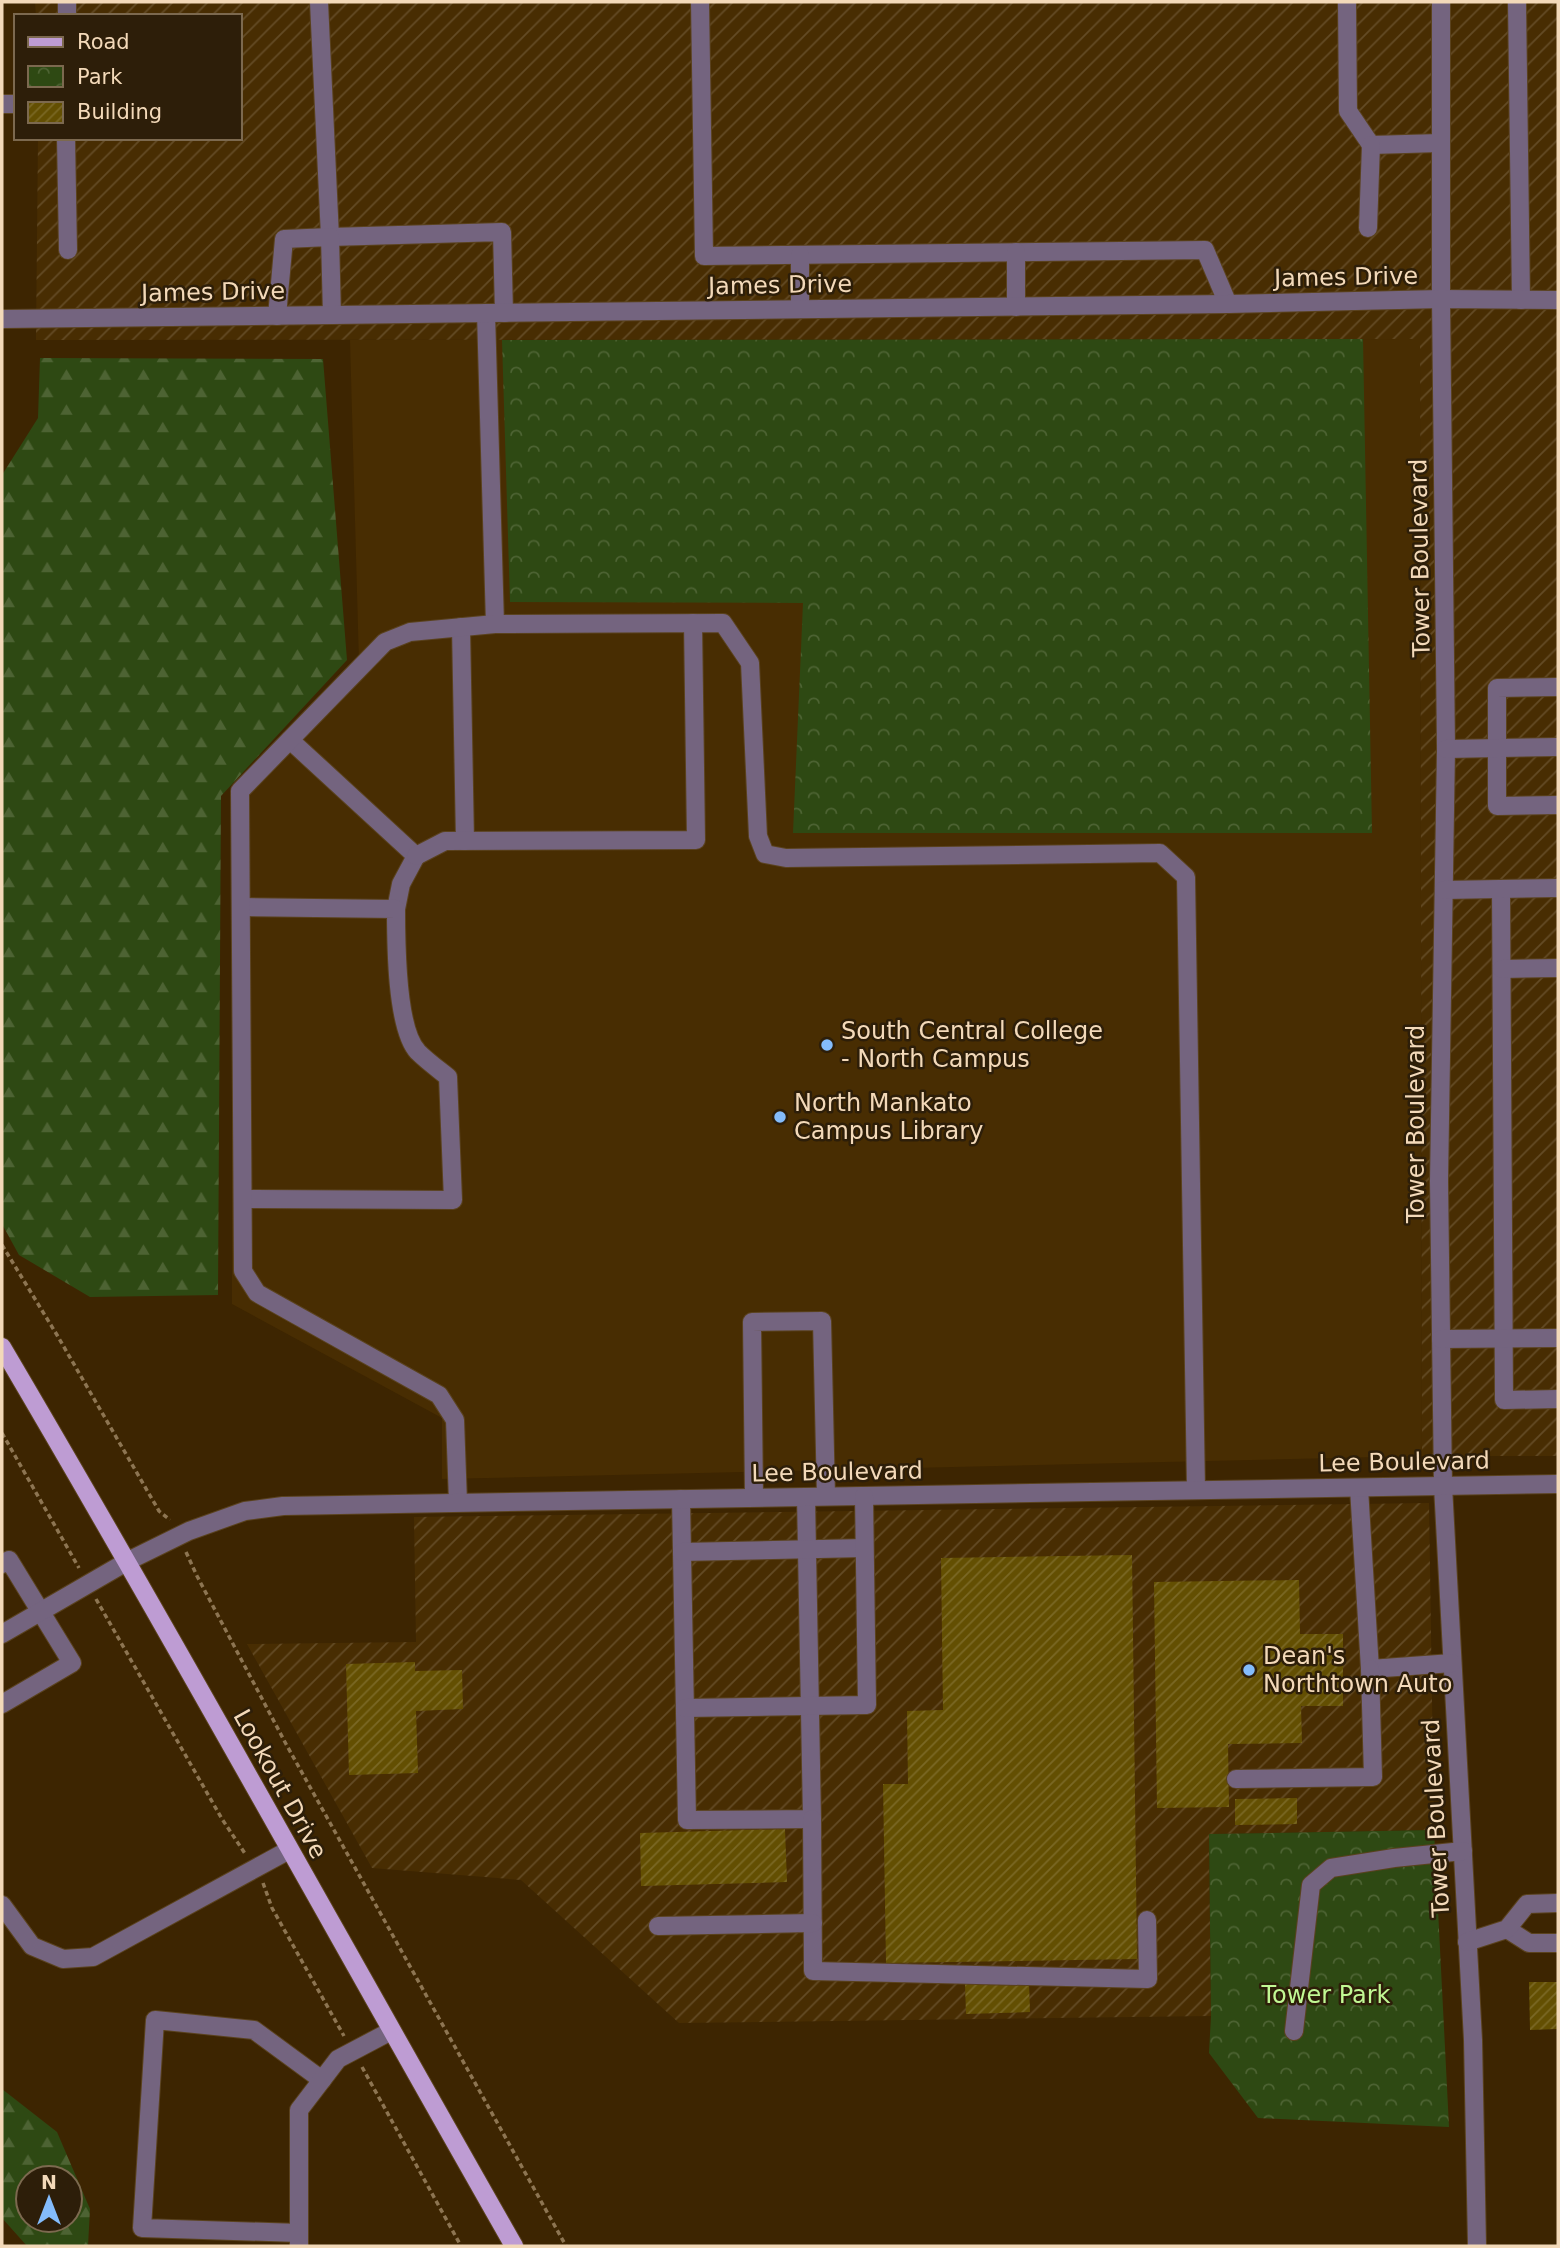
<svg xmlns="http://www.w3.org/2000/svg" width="1560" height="2248" font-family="'DejaVu Sans',sans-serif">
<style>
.built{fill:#482d02}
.industrial{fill:url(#industrial-furrows)}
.forest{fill:url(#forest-firs);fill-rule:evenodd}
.park{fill:url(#park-crowns)}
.building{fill:url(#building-hatch)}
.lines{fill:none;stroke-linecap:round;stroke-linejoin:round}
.minor-casing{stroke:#5a421e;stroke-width:20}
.major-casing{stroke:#5a421e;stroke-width:20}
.path{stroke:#8d7552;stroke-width:3.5;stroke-dasharray:5 3.5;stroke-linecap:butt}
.minor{stroke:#74647f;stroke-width:18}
.major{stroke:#be9cd3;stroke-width:18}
.poi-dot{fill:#84bcfb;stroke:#2d1e09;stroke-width:2.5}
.labels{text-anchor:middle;stroke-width:5;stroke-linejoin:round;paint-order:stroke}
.street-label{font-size:24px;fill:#f3d9b9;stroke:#2d1e09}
.poi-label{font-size:24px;fill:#f3d9b9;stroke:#2d1e09;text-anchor:start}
.park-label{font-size:24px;fill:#c1f894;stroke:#2d1e09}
</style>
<defs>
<pattern id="industrial-furrows" width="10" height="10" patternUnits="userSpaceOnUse" patternTransform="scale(1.75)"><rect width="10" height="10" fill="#482d02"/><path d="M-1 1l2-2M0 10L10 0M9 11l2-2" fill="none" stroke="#634b25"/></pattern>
<pattern id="forest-firs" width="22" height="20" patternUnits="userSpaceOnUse" patternTransform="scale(1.75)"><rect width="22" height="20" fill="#2e4913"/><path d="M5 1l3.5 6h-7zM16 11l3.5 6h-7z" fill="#4d6333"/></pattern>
<pattern id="park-crowns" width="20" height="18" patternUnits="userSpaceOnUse" patternTransform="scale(1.75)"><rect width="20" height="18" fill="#2e4913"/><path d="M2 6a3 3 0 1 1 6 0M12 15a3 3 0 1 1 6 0" fill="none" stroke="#4d6333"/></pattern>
<pattern id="building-hatch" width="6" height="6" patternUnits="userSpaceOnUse" patternTransform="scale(1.75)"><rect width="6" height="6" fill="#634f02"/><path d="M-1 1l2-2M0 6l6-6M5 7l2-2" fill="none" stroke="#7a6825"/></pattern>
</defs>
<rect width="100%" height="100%" fill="#3d2501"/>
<path class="built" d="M1420 339 1422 1456 442 1479V1418L232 1304V786L359 664 350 340Z"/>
<g class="industrial">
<path d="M35 2H1558V1456H1422L1420 339 36 340 38 138H240V16H36Z"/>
<path d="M1429 1503 1434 1830 1209 1834 1211 2016 679 2023 521 1880 372 1868 247 1644 416 1642 414 1517Z"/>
</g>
<g class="forest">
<path d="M40 358 323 359 347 660 221 796 218 1295 90 1297 19 1255 2 1224V475L38 418Z"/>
<path d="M2 2089 57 2132 90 2209 88 2246H27L2 2218ZM28 2178H70V2220H28Z"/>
</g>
<g class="park">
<path d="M1363 339 1372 833H793L803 603 510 602 502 340Z"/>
<path d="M1434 1830 1449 2127 1258 2118 1209 2053 1211 2016 1209 1834Z"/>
</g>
<g class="building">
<path d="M1132 1555 1137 1959 886 1963 883 1784H908L907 1711 943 1710 941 1558Z"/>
<path d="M1299 1580 1300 1634H1343V1706H1301L1302 1743 1228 1744 1229 1807 1157 1808 1154 1582Z"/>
<path d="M415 1662V1671L462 1670 463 1709 416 1711 418 1773 349 1775 346 1664Z"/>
<path d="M1297 1798V1824L1235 1825V1799Z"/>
<path d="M785 1829 787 1882 641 1886 640 1833Z"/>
<path d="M1529 1982H1558V2029L1530 2030Z"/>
<path d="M1029 1983 1030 2012 966 2014 965 1984Z"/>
</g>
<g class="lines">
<g class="minor-casing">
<g id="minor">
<path d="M319 2 330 237 502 232 504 313"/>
<path d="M700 2 704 256 1205 250 1228 304"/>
<path d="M1347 2 1348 111 1371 145 1440 143"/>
<path d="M1441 2V299L1446 749 1439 1181 1443 1486 1473 2040 1477 2246"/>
<path d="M1517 2 1521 300"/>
<path d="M67 16V2"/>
<path d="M2 104H16"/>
<path d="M66 138 68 250"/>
<path d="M1368 228 1371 145"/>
<path d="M1016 252V307"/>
<path d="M800 255V309"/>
<path d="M486 313 495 624"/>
<path d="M277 316 284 239 330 237 332 315"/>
<path d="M2 319 1228 304 1441 299 1558 300"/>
<path d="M461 627 465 841"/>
<path d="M1558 687 1497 688V806L1558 805"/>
<path d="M290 740 416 856 401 884 396 909"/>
<path d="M1446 749 1558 747"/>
<path d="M416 856 445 841 696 840 693 623"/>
<path d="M1501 889 1504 1400 1558 1399"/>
<path d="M1444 890 1558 888"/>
<path d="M241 907 396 909C396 941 396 1029 418 1052 427 1061 438 1069 448 1077L453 1200 243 1199"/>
<path d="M1502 969 1558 968"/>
<path d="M1441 1339 1558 1338"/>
<path d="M1359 1488 1370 1669 1452 1663"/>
<path d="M754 1497 752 1322 822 1321 826 1496"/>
<path d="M681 1499 687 1820 812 1819 806 1497"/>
<path d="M458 1502 455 1420 439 1395 257 1293 243 1271 240 791 385 642 410 632 495 624 723 623 750 663 758 836 765 854 786 858 1160 853 1186 877 1196 1490"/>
<path d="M682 1552 864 1548"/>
<path d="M2 1564 9 1560 72 1663 2 1704"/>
<path d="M2 1634 128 1561 189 1531 245 1511 283 1506 1558 1484"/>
<path d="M685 1708 867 1705 864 1496"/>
<path d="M1236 1779 1373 1777 1370 1669"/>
<path d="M812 1819 813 1971 1148 1979 1147 1920"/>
<path d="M2 1905 32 1946 63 1959 93 1957 289 1850"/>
<path d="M658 1926 813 1923"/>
<path d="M1507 1929 1529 1943H1558"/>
<path d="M1467 1942 1507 1929 1527 1904 1558 1903"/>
<path d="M1294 2031 1311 1885 1331 1868 1394 1858 1463 1851"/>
<path d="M299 2233 142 2228 155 2020 254 2030 322 2080"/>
<path d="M299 2246V2110L338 2059 391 2031"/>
</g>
</g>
<g class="major-casing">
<path id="major" d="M2 1347C177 1644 343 1946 514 2246"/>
</g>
<g class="path">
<path d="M2 1245 57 1335 159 1511 170 1520"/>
<path d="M2 1433 79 1568"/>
<path d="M186 1552 197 1576 286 1744 566 2246"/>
<path d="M96 1599 222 1819 246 1855"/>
<path d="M263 1883 272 1908 344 2036"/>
<path d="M362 2067 461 2246"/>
</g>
<use href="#minor" class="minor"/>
<use href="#major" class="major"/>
</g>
<g class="poi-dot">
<circle cx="827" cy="1045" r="7"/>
<circle cx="780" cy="1117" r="7"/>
<circle cx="1249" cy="1670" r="7"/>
</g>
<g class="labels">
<g class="street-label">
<text transform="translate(1346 277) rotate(-1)" y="8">James Drive</text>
<text transform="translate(780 285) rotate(-1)" y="8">James Drive</text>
<text transform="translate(213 292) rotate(-1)" y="8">James Drive</text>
<text transform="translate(1420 558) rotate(-91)" y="8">Tower Boulevard</text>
<text transform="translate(1416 1124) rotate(-90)" y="8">Tower Boulevard</text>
<text transform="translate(1404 1462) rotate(-1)" y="8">Lee Boulevard</text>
<text transform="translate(837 1472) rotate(-1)" y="8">Lee Boulevard</text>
<text transform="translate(280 1784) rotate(61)" y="8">Lookout Drive</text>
<text transform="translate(1436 1818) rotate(-93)" y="8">Tower Boulevard</text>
</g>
<g class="poi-label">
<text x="841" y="1039">South Central College<tspan x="841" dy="28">- North Campus</tspan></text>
<text x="794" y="1111">North Mankato<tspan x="794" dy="28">Campus Library</tspan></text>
<text x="1263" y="1664">Dean's<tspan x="1263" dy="28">Northtown Auto</tspan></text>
</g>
<g class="park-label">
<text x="1326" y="2003">Tower Park</text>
</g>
</g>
<rect width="1560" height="2248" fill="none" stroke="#f3d9b9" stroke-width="7"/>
<rect x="14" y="14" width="228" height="126" fill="#2d1e09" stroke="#7c694f" stroke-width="2"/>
<rect x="28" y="37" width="35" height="10" fill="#be9cd3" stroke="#7c694f" stroke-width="2"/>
<text x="77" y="49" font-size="21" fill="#f3d9b9">Road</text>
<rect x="28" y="66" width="35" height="21" fill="url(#park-crowns)" stroke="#7c694f" stroke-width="2"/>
<text x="77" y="84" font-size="21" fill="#f3d9b9">Park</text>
<rect x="28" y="102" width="35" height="21" fill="url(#building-hatch)" stroke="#7c694f" stroke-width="2"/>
<text x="77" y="119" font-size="21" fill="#f3d9b9">Building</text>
<g transform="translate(49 2199)"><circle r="33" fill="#2d1e09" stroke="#7c694f" stroke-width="2"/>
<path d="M0-5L12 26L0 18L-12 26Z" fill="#84bcfb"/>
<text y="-10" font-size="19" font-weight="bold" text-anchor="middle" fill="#f3d9b9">N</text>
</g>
</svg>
